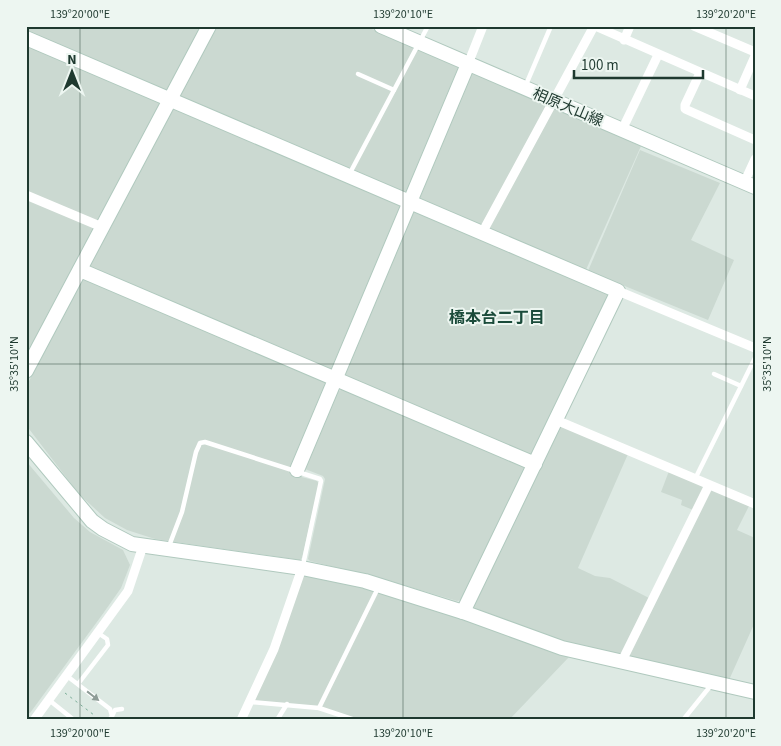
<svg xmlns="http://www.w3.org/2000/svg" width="781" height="746" font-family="'Source Sans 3','Noto Sans JP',sans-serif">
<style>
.built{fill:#cbd9d1}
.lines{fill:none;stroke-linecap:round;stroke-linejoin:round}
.secondary-casing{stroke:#b0c9be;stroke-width:16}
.path{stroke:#7cae99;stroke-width:1;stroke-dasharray:2.5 4;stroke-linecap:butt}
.lane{stroke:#fff;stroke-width:4.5}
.street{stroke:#fff;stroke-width:9}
.secondary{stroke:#fff;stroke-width:14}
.oneway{fill:#8e9c97}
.ticks{fill:none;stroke:#1e392f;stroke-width:1;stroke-opacity:0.45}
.labels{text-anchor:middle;stroke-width:4;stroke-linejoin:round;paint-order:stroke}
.street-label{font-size:15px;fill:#1e392f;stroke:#edf6f1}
.neighbourhood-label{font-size:16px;font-weight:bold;fill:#1a4b3a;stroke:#edf6f1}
.neatline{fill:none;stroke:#1e392f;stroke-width:2}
.ticks-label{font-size:12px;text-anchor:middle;fill:#1e392f}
</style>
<rect width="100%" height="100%" fill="#dde9e3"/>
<g class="built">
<path d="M26 26H365L641 146 581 281 610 294 532 455 529 456 332 372 290 474 317 481 319 484 302 558 300 560 155 539 127 530 105 518 79 494 26 425V387L43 354 26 346Z"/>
<path d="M640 150 720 183 691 240 734 260 708 320 588 271Z"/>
<path d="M344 389 525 464 526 470 462 600 457 601 383 579 310 561 308 559 325 479 323 476 305 469 338 391Z"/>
<path d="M559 424 628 454 578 568 595 576 610 578 649 598 698 512 681 505 682 500 661 492 669 471 749 506 737 530 755 538V622L729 680 580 647 470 608Z"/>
<path d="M26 461 74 518 90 532 123 550 130 565 121 588 102 615 30 713 26 714Z"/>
<path d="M302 568 410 600 569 657 509 720H355L319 708 251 702Z"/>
</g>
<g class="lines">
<g class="secondary-casing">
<g id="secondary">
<path d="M381 26 755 187"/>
<path d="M26 38 618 291 463 612"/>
<path d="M80 270 535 464"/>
<path d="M26 371 209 26"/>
<path d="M26 442 92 521 103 529 132 544 302 568 365 581 463 612 562 648 755 692"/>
<path d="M297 470 468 64"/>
</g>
</g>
<path class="path" d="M65 693 94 715"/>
<g class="lane">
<path d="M358 74 394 90"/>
<path d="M525 87 551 26"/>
<path d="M350 173 428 26"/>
<path d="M714 374 741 386"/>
<path d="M695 479 755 358"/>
<path d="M169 546 182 512 196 452 200 443 205 442 320 479 321 481 303 565"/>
<path d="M67 676 110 709 112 716 109 720"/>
<path d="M78 684 108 645 107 639 98 633"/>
<path d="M49 700 74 720"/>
<path d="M251 702 319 708 355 720"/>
<path d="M319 708 378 588"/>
<path d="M112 716 115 710 122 709"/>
<path d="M277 720 287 704"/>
<path d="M683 720 712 684"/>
</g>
<g class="street">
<path d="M595 26 755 96"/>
<path d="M694 26 755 52"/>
<path d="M624 40 630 26"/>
<path d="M468 64 483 26"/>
<path d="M700 73 685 105V109L755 140"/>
<path d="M740 90 755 56"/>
<path d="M622 130 658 55"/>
<path d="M744 183 755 159"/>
<path d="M26 195 102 227"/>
<path d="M482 233 594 26"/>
<path d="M618 291 755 348"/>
<path d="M556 420 755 504"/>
<path d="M621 663 709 485"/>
<path d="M34 720 128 591 143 546"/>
<path d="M241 720 274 649 302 568"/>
</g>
<use href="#secondary" class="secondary"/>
</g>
<defs><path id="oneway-solid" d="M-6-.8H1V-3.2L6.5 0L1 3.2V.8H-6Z" transform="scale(1.25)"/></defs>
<use class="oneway" href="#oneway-solid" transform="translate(93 696) rotate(38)"/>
<path class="ticks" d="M80 26V720M403 26V720M726 26V720M26 364H755"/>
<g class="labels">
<g class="street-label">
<text transform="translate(568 107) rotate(23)" y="5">相原大山線</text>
</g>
<g class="neighbourhood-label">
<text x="497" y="323">橋本台二丁目</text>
</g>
</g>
<rect width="781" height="746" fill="none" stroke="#edf6f1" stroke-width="55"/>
<g transform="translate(72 72)" stroke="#edf6f1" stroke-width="4" paint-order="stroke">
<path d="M0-4L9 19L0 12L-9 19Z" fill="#1e392f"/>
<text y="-8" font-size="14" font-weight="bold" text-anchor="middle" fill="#1e392f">N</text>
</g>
<path d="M574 70v8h129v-8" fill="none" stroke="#1e392f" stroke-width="2.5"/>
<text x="581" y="70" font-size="15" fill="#1e392f" stroke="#edf6f1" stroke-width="4" paint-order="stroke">100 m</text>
<rect x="28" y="28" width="726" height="690" class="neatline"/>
<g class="ticks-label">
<text x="80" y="18">139°20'00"E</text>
<text x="403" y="18">139°20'10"E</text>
<text x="726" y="18">139°20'20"E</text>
<text transform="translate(14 364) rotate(-90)" y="4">35°35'10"N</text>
<text transform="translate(767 364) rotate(-90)" y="4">35°35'10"N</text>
<text x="80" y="737">139°20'00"E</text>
<text x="403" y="737">139°20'10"E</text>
<text x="726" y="737">139°20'20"E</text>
</g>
</svg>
